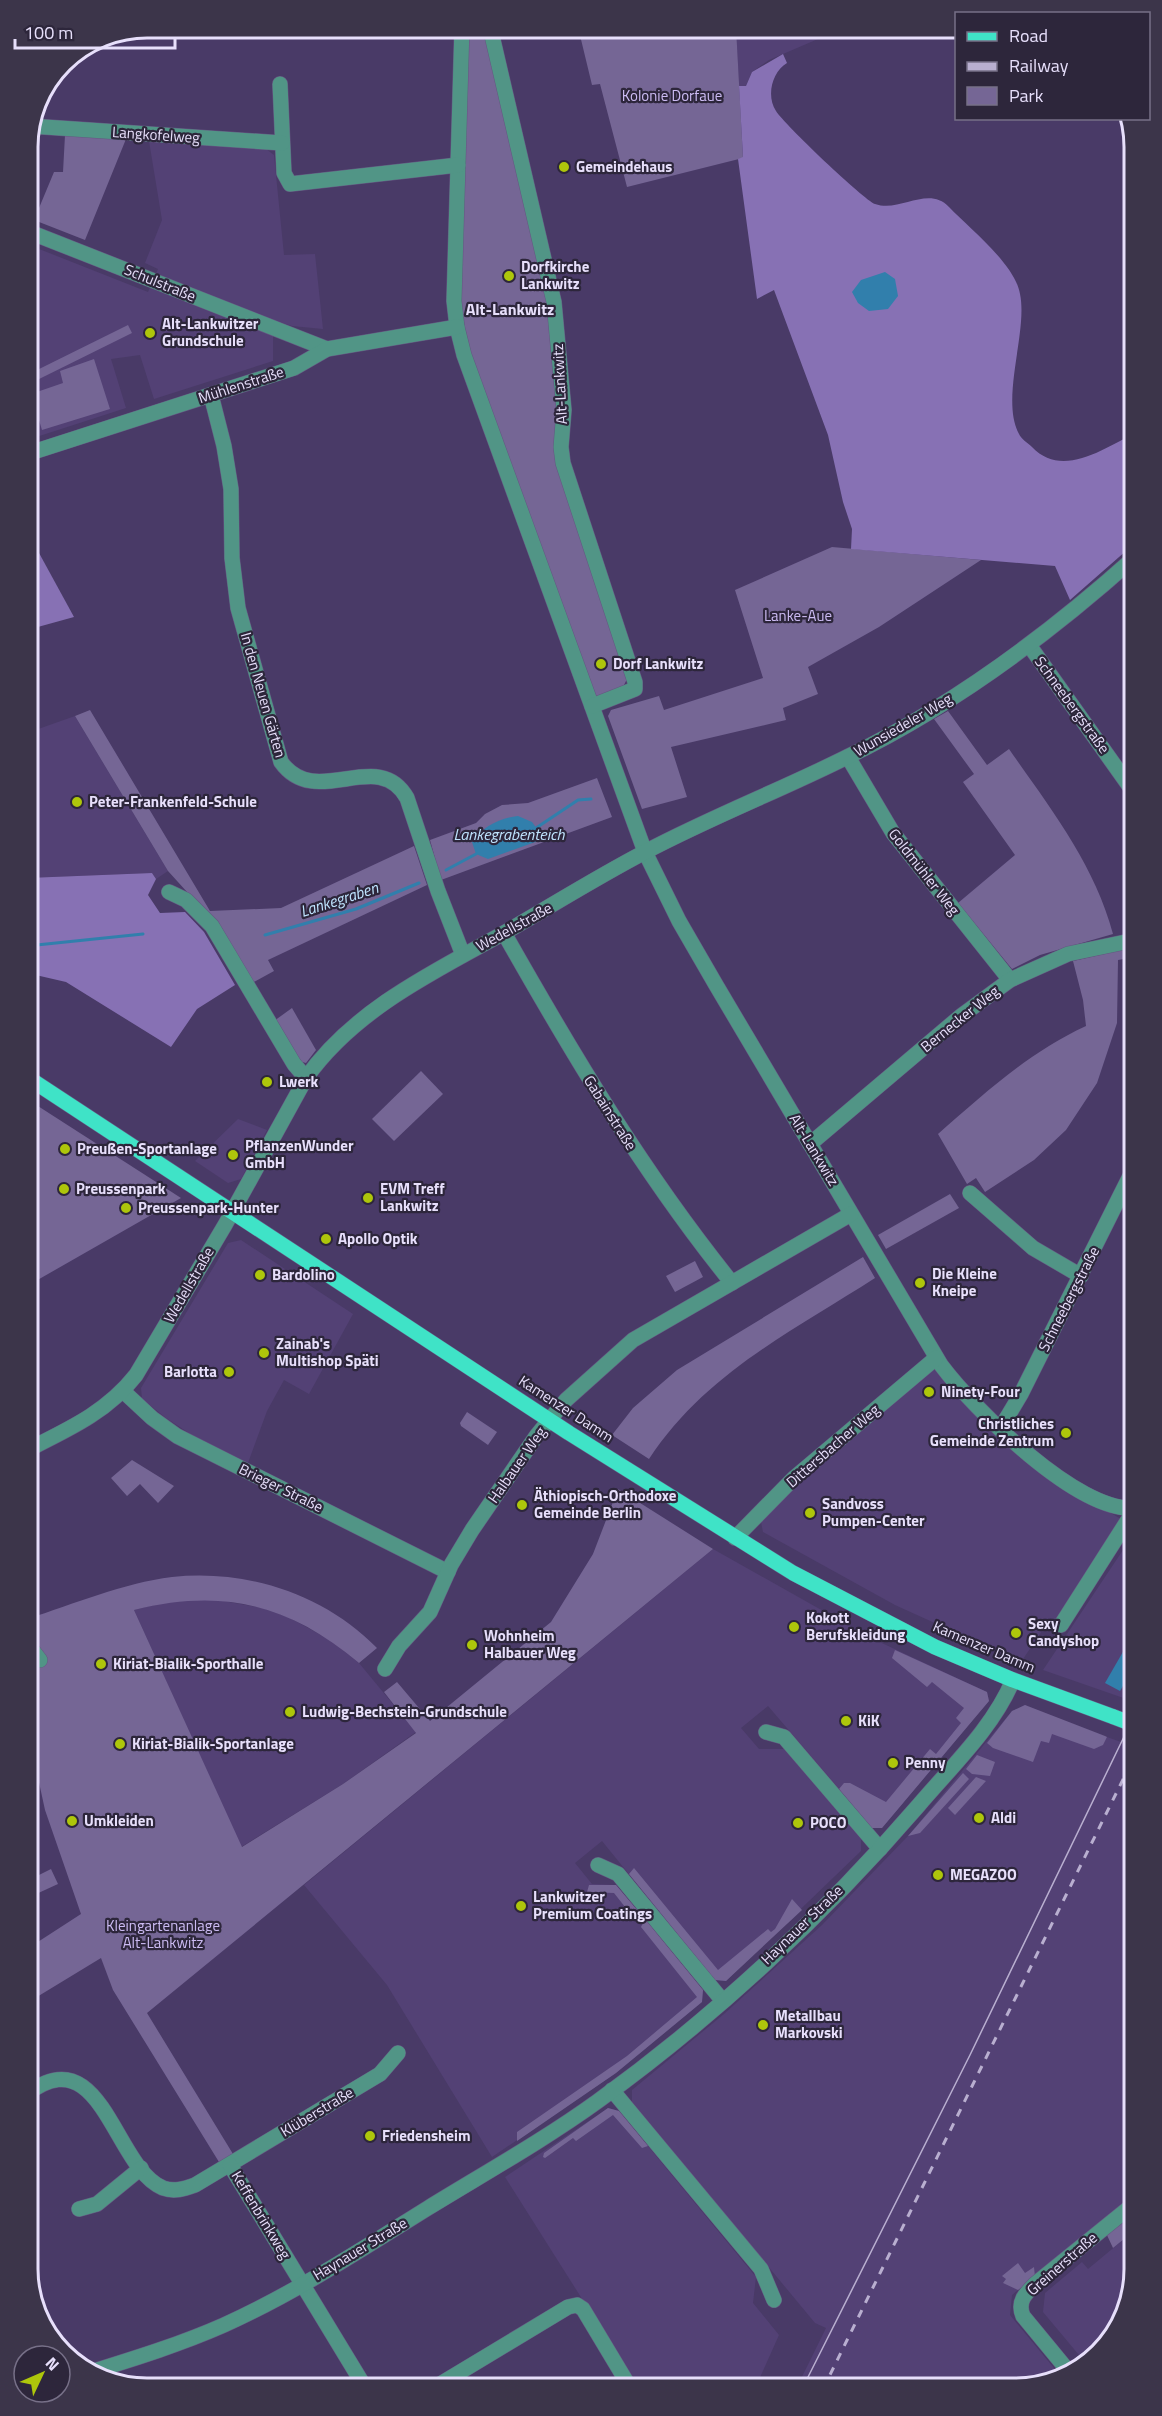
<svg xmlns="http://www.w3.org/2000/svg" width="1162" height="2416" font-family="'Titillium Web',sans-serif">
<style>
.built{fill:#534175}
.green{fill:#756695}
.forest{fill:#8771b4}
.water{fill:#317fac}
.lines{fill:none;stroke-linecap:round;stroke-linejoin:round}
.stream{stroke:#317fac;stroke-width:3}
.minor-casing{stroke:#655882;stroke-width:16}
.major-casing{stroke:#655882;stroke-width:16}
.minor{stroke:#519586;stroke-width:15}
.major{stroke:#3fe3c7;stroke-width:15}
.tram{stroke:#b9afd0;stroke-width:1.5}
.rail{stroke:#b9afd0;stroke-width:3;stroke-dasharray:8 8;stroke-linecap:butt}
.major-bridge-casing{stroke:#655882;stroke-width:16;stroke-linecap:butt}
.major-bridge{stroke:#3fe3c7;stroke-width:15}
.poi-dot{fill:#aec60b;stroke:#2d263b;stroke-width:2}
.labels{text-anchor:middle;stroke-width:4.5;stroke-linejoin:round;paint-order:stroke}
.park-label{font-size:15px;fill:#ccbbf3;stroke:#2d263b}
.street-label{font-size:15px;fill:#e7dffb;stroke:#2d263b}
.poi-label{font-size:15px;font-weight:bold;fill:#e7dffb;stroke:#2d263b;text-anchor:start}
.neighbourhood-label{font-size:16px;font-weight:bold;fill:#e7dffb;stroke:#2d263b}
.water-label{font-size:16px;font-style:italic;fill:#bfe4fe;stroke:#2d263b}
.rim{fill:none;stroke:#e7dffb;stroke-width:3}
</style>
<rect width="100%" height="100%" fill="#493a67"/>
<g class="built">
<path d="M736 27H846L769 60 752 72 746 86H739Z"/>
<path d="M149 141 266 149 274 155 284 255 315 254 323 329 292 326 273 320V361L154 399 140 355 111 359 126 408 27 440V255L29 245 148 292 158 269 145 263 162 220Z"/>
<path d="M75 716 168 871 156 879 152 873 27 878V733Z"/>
<path d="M238 1119 267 1130 241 1179 228 1183 195 1161Z"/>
<path d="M241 1240 353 1314 309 1394 284 1380 267 1411 248 1463 192 1435 166 1418 142 1399 141 1388 228 1243Z"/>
<path d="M934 1369 1069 1489 1121 1519 1055 1625 1048 1622 1021 1662 895 1605 763 1532 761 1522 799 1480Z"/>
<path d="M1135 1532V1702L1043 1670Z"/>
<path d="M713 1549 871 1638 987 1692 989 1701 882 1828 872 1827 768 1706 741 1728 759 1749H784L861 1839V1851L726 1981 715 1980 602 1841 575 1863 592 1884 616 1885 703 1990 702 2002 616 2073 492 2157 387 1985 304 1885Z"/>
<path d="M212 1599 263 1608 290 1618 332 1641 359 1663 416 1732 343 1784 241 1847 134 1610 166 1602Z"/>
<path d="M1025 1705 1102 1745 1107 1737 1135 1747V2194L1012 2295 1010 2315 1063 2379 1061 2380 1016 2389H796L826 2328 815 2323 632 2102V2090L724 2014 822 1925 908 1836 1012 1711Z"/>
<path d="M608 2108 619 2111 756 2277 753 2303 779 2335 758 2382 750 2389H639L505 2177Z"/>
<path d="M1135 2230V2270L1115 2336 1084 2361 1043 2312 1045 2293 1082 2262 1088 2269Z"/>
</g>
<g class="green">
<path d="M469 27H485L548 293 560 412 557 444 627 679 623 687 597 699 467 345 460 312Z"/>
<path d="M578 27H736L743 158 627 187 600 84 592 85Z"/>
<path d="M65 135 126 139 85 240 34 220 54 172H63Z"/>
<path d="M128 325 132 333 27 385V375Z"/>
<path d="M94 359 110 409 42 430 31 394 63 383 60 371Z"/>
<path d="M832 547 981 560 879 627 808 667 818 694 783 708 786 720 671 747 687 797 642 809 608 716 611 710 659 696 664 710 763 678 735 590Z"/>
<path d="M90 710 210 911 281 908 414 846 427 885 268 960 274 971 252 983 217 925 168 871 75 716Z"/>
<path d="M948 711 987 765 1009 749C1050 808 1094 863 1113 934L1040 955 1012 969 958 903 1015 855 963 782 974 774 934 719Z"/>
<path d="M597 778 612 817 441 880 430 840 476 823 485 814 502 805 528 803Z"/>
<path d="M1135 947V957L1118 960 1117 1023 1097 1083 1066 1130 1034 1160 985 1192 976 1178 967 1184 938 1134C986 1092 1028 1053 1086 1026L1083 1000 1073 961Z"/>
<path d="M292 1008 316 1050 306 1063 298 1061 274 1021Z"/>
<path d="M421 1071 443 1094 394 1141 372 1119Z"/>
<path d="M27 1099 181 1198 27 1286Z"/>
<path d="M950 1194 959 1208 886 1249 878 1235Z"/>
<path d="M863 1257 875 1278C791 1332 706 1373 649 1459L612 1435 633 1408 677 1370Z"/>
<path d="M695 1261 703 1277 675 1292 666 1276Z"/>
<path d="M467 1412 497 1432 488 1445 461 1426 460 1423Z"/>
<path d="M132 1460 174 1486 158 1503 140 1484 127 1496 111 1478Z"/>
<path d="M618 1489 713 1549 147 2013 233 2154 219 2162 113 1990 101 1958 27 2003V1949L81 1914 45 1810 27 1727V1619C74 1604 123 1583 172 1577 247 1569 324 1594 377 1648L359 1663C289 1604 223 1588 134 1610L242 1847 343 1784 416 1733 384 1692 397 1682 430 1721 551 1622 593 1554Z"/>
<path d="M895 1650 987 1692 989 1701 882 1828H872L839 1789 844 1783H850L886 1802 930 1749 936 1754 961 1723 956 1718 964 1708 932 1682 927 1687 892 1658Z"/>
<path d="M1025 1705 1105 1736 1107 1737 1103 1745 1094 1749 1052 1734 1049 1743 1041 1741 1033 1762 993 1748 987 1743 1012 1711Z"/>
<path d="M977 1755 995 1762 990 1776 972 1774 966 1769Z"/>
<path d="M963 1773 969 1779 920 1833 908 1836Z"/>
<path d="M976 1777 986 1781 955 1815 948 1808Z"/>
<path d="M634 1868 718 1970 768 1929 771 1932 775 1929 792 1899 802 1910 726 1981 715 1980 629 1874Z"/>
<path d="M51 1869 58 1884 34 1895 27 1881Z"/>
<path d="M589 1885H616L638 1911 629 1912 614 1893 587 1892Z"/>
<path d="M645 1919 703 1990 702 2002 616 2073 517 2141V2132L627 2056 697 1997 641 1927Z"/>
<path d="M608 2108 619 2111 648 2146 642 2148 613 2115 576 2141 573 2138 545 2158 543 2157 544 2153Z"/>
<path d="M1131 2213 1135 2217V2230L1113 2248 1106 2233Z"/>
<path d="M1018 2263 1025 2273 1034 2267 1035 2277 1018 2290 1003 2283 1006 2279 1002 2276Z"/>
</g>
<g class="forest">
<path d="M783 54 787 63C772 72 766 96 776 111 784 124 864 200 875 204 900 213 928 185 949 207 969 228 1015 264 1020 294 1028 332 1000 399 1019 434 1021 439 1028 443 1032 447 1062 479 1105 448 1135 433V543L1070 600 1055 566 851 549 852 529 843 502 828 435 774 290 757 299 738 159 743 157 739 86H746L752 72Z"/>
<path d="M27 531 74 617 27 630Z"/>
<path d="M152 873 156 879 148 895 160 913 185 912 204 932 235 985 197 1009 171 1047 66 982 27 973V878Z"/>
</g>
<g class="water">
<path d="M885 272 895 279 898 296 888 309 869 311 858 303 852 292 861 280Z"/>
<path d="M518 816 532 822 540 833 538 841 488 859 476 854 472 842C482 827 500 818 518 816Z"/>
<path d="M1135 1631V1666L1120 1691 1105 1683Z"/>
</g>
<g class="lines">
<g class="stream">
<path d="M536 828 578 800 591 799"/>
<path d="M446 870 476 854"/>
<path d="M265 935 356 909 419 883"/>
<path d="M27 946 143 934"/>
</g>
<g class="minor-casing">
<g id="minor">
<path d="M462 27 454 301 457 327 464 355 645 852 679 921 716 985 941 1365C974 1409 1078 1513 1135 1508"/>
<path d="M490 27 554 302 564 410 561 447 563 463 635 682V689L592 706"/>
<path d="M280 84 284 173 290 184 458 165"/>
<path d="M30 126 282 143"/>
<path d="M27 231 327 349"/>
<path d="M211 395 224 446 231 489 232 558 238 608 281 762C316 811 378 746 407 798L438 891 463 955"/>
<path d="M27 454 294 368 327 349 457 327"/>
<path d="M1029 645 1135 794"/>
<path d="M848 757 893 833 1010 980"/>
<path d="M169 892 186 900 212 926 294 1064 306 1078"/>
<path d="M504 933C573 1055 644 1174 732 1283"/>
<path d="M810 1144 961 1016 1010 980 1068 954 1135 940"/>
<path d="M970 1193 1033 1248 1081 1276"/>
<path d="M123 1391 152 1418 177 1436 448 1572"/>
<path d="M1000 1429 1021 1394 1135 1166"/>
<path d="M27 1450C69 1429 107 1412 136 1375L225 1225 306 1078C354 1010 433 972 504 933 551 906 597 877 645 852 711 817 781 790 847 757 953 706 1048 635 1135 557"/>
<path d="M735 1538 794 1478 936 1358"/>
<path d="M1061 1625 1135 1509"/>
<path d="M27 1643 40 1660"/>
<path d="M385 1669 399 1646 430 1612 451 1565 472 1530 537 1435 566 1400 633 1340 851 1214"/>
<path d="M766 1732 784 1737 880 1849"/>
<path d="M598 1865 618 1874 722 2000"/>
<path d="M612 2090 761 2269 774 2300"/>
<path d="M27 2094C102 2036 114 2168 163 2188 174 2192 184 2189 195 2185L380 2074 398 2053"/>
<path d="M230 2165 366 2389"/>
<path d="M79 2209 97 2204 141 2168"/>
<path d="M91 2372C136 2358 181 2344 224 2325 295 2293 362 2249 428 2208 485 2173 544 2140 598 2101 713 2018 825 1914 918 1806 951 1767 993 1728 1013 1680"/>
<path d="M1070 2373 1023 2316C1017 2302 1025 2294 1035 2284L1135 2203"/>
<path d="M432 2389 568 2307 577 2305 583 2309 631 2389"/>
</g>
</g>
<g class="major-casing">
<path id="major" d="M27 1077 569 1433 793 1573 935 1647 1013 1680 1114 1717"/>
</g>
<use href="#minor" class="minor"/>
<use href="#major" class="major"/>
<path class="tram" d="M802 2389 970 2055 1135 1714"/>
<g class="rail">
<path d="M1130 1804 1135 1794"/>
<path d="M823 2389 1135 1755"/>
</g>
<g class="major-bridge-casing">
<path id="major-bridge" d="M1114 1717 1135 1725"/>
</g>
<use href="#major-bridge" class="major-bridge"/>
</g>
<g class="poi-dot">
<circle cx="564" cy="167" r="6"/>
<circle cx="509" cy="276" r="6"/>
<circle cx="150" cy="333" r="6"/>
<circle cx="601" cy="664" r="6"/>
<circle cx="77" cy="802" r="6"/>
<circle cx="267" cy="1082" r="6"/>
<circle cx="65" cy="1149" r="6"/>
<circle cx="233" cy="1155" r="6"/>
<circle cx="64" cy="1189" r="6"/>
<circle cx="368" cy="1198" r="6"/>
<circle cx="126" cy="1208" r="6"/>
<circle cx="326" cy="1239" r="6"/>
<circle cx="260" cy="1275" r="6"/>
<circle cx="920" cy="1283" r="6"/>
<circle cx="264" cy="1353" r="6"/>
<circle cx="229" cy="1372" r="6"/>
<circle cx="929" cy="1392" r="6"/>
<circle cx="1066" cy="1433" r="6"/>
<circle cx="522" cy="1505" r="6"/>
<circle cx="810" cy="1513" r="6"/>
<circle cx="794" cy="1627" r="6"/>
<circle cx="1016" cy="1633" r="6"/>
<circle cx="472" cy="1645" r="6"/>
<circle cx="101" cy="1664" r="6"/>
<circle cx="290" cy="1712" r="6"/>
<circle cx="846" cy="1721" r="6"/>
<circle cx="120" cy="1744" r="6"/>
<circle cx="893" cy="1763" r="6"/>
<circle cx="979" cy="1818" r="6"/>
<circle cx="72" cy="1821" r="6"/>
<circle cx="798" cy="1823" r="6"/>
<circle cx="938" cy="1875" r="6"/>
<circle cx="521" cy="1906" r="6"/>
<circle cx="763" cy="2025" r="6"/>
<circle cx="370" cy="2136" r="6"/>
</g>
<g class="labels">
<g class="park-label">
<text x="672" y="101">Kolonie Dorfaue</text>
<text x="798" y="621">Lanke-Aue</text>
<text x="163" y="1931">Kleingartenanlage<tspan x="163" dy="17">Alt-Lankwitz</tspan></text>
</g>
<g class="street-label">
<text transform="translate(156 135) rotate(4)" y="5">Langkofelweg</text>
<text transform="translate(160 283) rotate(22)" y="5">Schulstraße</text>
<text transform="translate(560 384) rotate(-93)" y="5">Alt-Lankwitz</text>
<text transform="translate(241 385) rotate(-18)" y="5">Mühlenstraße</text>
<text transform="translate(263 695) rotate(74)" y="5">In den Neuen Gärten</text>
<text transform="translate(1072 705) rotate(54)" y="5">Schneebergstraße</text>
<text transform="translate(903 725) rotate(-30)" y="5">Wunsiedeler Weg</text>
<text transform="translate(924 872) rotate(52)" y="5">Goldmühler Weg</text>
<text transform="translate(514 927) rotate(-29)" y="5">Wedellstraße</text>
<text transform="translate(960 1019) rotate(-39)" y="5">Bernecker Weg</text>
<text transform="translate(610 1113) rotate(58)" y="5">Gabainstraße</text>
<text transform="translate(814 1150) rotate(59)" y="5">Alt-Lankwitz</text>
<text transform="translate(189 1285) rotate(-60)" y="5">Wedellstraße</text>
<text transform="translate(1069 1299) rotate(-63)" y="5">Schneebergstraße</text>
<text transform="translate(566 1409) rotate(33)" y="5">Kamenzer Damm</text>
<text transform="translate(833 1446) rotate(-41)" y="5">Dittersbacher Weg</text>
<text transform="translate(517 1465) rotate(-55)" y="5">Halbauer Weg</text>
<text transform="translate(281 1488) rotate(26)" y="5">Brieger Straße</text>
<text transform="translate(984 1647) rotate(23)" y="5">Kamenzer Damm</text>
<text transform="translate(802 1925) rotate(-44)" y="5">Haynauer Straße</text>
<text transform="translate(317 2112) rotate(-31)" y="5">Klüberstraße</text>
<text transform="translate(261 2215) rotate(59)" y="5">Keffenbrinkweg</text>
<text transform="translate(360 2249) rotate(-31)" y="5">Haynauer Straße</text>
<text transform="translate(1062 2264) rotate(-41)" y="5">Greinerstraße</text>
</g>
<g class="poi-label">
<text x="576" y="172">Gemeindehaus</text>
<text x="521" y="272">Dorfkirche<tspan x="521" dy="17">Lankwitz</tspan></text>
<text x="162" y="329">Alt-Lankwitzer<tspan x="162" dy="17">Grundschule</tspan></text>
<text x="613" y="669">Dorf Lankwitz</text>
<text x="89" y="807">Peter-Frankenfeld-Schule</text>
<text x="279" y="1087">Lwerk</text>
<text x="245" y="1151">PflanzenWunder<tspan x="245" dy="17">GmbH</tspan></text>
<text x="77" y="1154">Preußen-Sportanlage</text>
<text x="76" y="1194">Preussenpark</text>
<text x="380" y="1194">EVM Treff<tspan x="380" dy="17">Lankwitz</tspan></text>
<text x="138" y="1213">Preussenpark-Hunter</text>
<text x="338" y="1244">Apollo Optik</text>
<text x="932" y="1279">Die Kleine<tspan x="932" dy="17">Kneipe</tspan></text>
<text x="272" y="1280">Bardolino</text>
<text x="276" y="1349">Zainab's<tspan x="276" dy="17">Multishop Späti</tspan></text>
<text x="217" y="1377" text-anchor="end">Barlotta</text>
<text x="941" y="1397">Ninety-Four</text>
<text x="1054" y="1429" text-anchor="end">Christliches<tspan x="1054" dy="17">Gemeinde Zentrum</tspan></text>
<text x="534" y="1501">Äthiopisch-Orthodoxe<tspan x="534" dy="17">Gemeinde Berlin</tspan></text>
<text x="822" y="1509">Sandvoss<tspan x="822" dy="17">Pumpen-Center</tspan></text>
<text x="806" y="1623">Kokott<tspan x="806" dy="17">Berufskleidung</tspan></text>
<text x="1028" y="1629">Sexy<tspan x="1028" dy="17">Candyshop</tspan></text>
<text x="484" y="1641">Wohnheim<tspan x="484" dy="17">Halbauer Weg</tspan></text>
<text x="113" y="1669">Kiriat-Bialik-Sporthalle</text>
<text x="302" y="1717">Ludwig-Bechstein-Grundschule</text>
<text x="858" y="1726">KiK</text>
<text x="132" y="1749">Kiriat-Bialik-Sportanlage</text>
<text x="905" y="1768">Penny</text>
<text x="991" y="1823">Aldi</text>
<text x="84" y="1826">Umkleiden</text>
<text x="810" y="1828">POCO</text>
<text x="950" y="1880">MEGAZOO</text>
<text x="533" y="1902">Lankwitzer<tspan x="533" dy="17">Premium Coatings</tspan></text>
<text x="775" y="2021">Metallbau<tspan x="775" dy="17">Markovski</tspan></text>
<text x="382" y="2141">Friedensheim</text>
</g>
<g class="neighbourhood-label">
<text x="510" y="315">Alt-Lankwitz</text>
</g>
<g class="water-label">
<text x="509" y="840">Lankegrabenteich</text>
<text transform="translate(339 899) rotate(-18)" y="6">Lankegraben</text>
</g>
</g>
<path d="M0 0H1162V2416H0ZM147 38H1015A109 109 0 0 1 1124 147V2269A109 109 0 0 1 1015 2378H147A109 109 0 0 1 38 2269V147A109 109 0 0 1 147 38Z" fill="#3c354a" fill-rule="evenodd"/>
<path class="rim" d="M147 38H1015A109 109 0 0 1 1124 147V2269A109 109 0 0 1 1015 2378H147A109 109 0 0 1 38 2269V147A109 109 0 0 1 147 38Z"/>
<rect x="955" y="12" width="195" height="108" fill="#2d263b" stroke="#777088" stroke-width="1.5"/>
<rect x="967" y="32" width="30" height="9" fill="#3fe3c7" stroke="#777088" stroke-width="1.5"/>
<text x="1009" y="42" font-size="18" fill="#e7dffb">Road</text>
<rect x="967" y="62" width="30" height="9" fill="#b9afd0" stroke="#777088" stroke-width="1.5"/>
<text x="1009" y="72" font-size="18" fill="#e7dffb">Railway</text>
<rect x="967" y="87" width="30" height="18" fill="#756695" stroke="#777088" stroke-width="1.5"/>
<text x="1009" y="102" font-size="18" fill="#e7dffb">Park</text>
<g transform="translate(42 2374) rotate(46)"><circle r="28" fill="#2d263b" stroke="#777088" stroke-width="1.5"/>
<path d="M0-4.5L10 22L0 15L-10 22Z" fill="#aec60b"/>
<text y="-9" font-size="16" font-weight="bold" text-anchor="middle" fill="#e7dffb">N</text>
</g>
<path d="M15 39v9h160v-9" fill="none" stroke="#e7dffb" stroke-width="3"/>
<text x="24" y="39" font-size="18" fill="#e7dffb" stroke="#2d263b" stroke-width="4.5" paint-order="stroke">100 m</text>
</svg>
